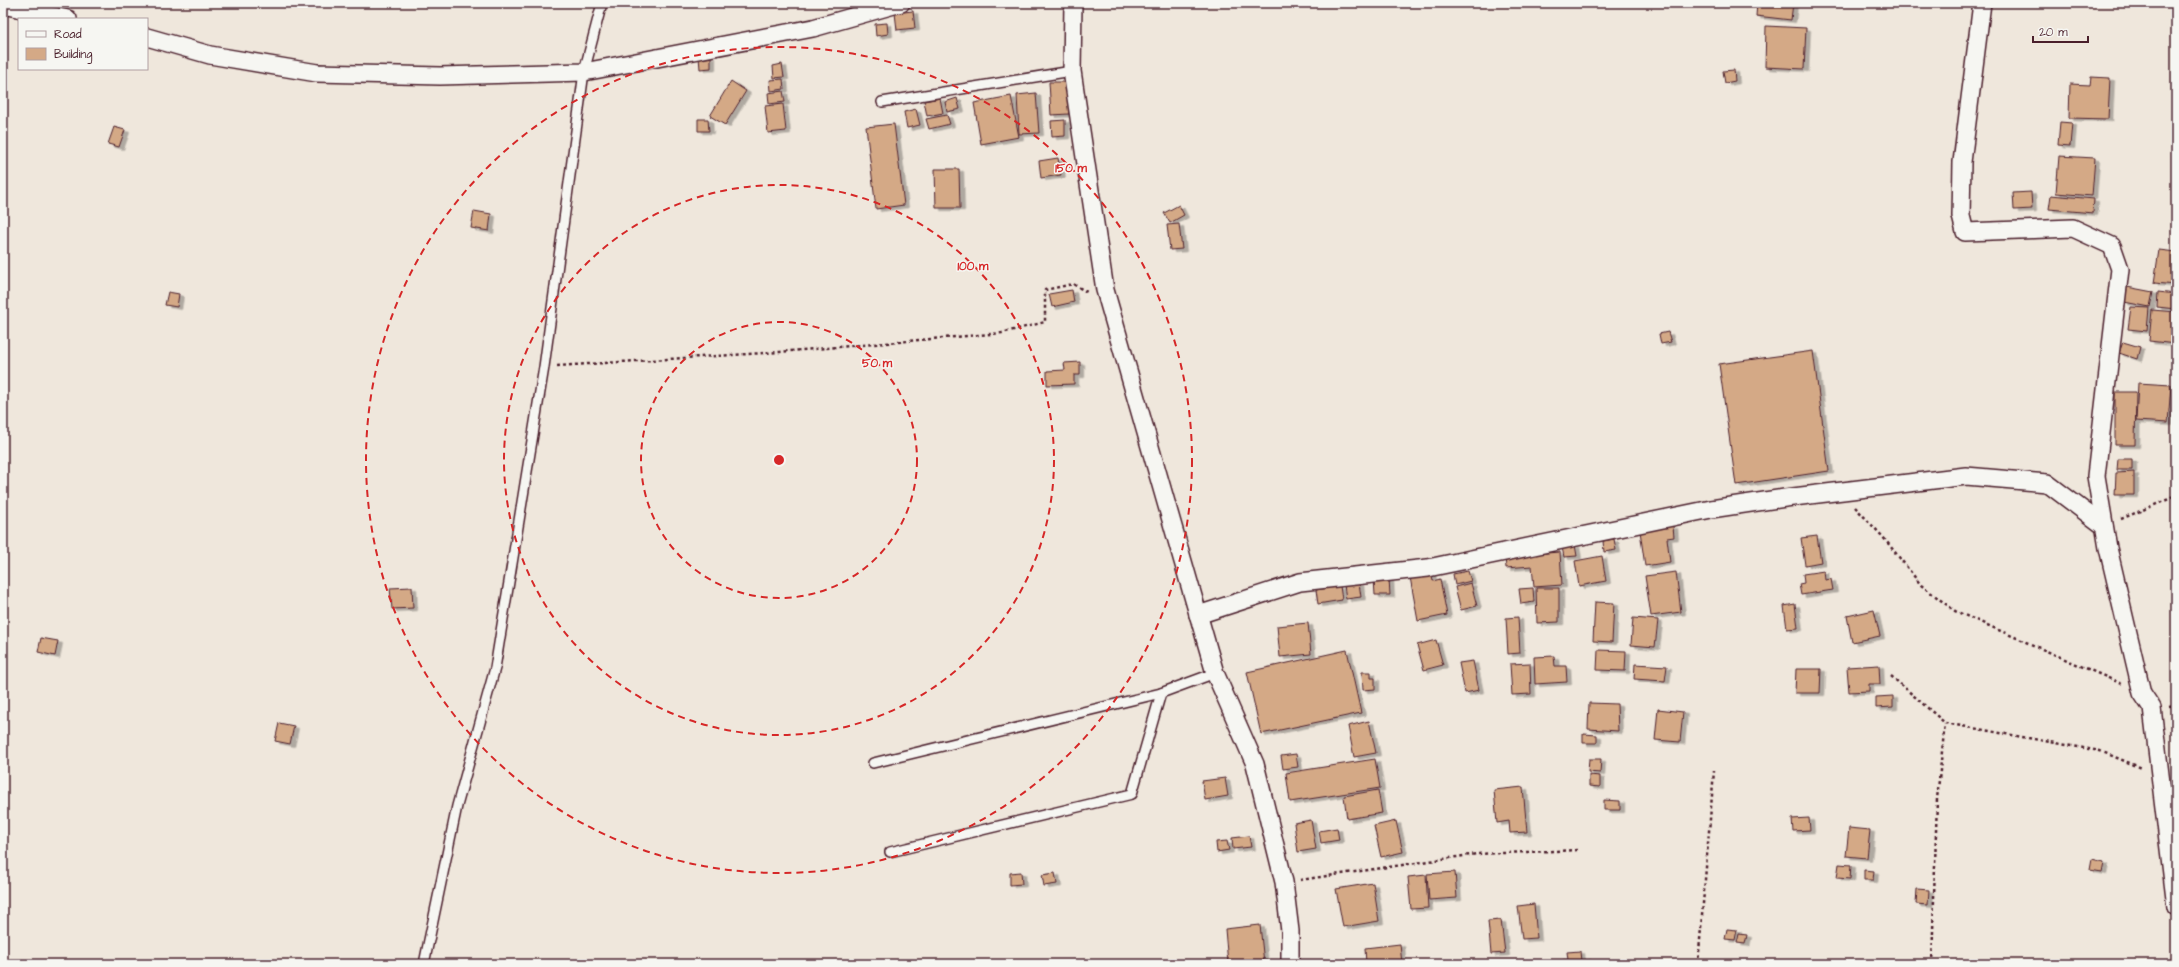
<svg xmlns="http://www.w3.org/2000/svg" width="2179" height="967" font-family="'Architects Daughter',sans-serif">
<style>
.building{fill:#d4a986;stroke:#4a1f2b;filter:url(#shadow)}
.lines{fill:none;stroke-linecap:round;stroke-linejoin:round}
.lane-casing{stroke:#4a1f2b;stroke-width:12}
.street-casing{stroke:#4a1f2b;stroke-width:20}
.path{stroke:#4a1f2b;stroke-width:2.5;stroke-dasharray:3 3;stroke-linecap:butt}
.lane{stroke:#f6f6f2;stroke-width:9}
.street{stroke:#f6f6f2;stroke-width:17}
.ring{fill:none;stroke:#d62828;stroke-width:2;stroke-dasharray:7 5}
.centre{fill:#d62828;stroke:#f6f6f2;stroke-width:2}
.ring-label{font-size:12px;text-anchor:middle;font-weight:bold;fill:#d62828;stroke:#f6f6f2;stroke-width:3;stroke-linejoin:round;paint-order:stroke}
</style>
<defs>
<filter id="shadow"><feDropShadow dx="4.5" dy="2.5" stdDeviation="0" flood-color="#0004"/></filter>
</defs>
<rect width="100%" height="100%" fill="#efe7dc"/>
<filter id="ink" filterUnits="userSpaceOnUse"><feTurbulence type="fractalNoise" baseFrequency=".025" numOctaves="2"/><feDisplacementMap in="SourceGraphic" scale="8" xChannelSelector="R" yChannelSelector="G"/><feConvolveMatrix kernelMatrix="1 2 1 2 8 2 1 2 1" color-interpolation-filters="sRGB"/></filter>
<g filter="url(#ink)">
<g class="building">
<path d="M1757 3H1793L1791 20 1756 16Z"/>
<path d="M913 11 915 28 897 30 895 13Z"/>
<path d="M887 23 888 34 876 36 875 24Z"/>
<path d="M1766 26 1806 28 1804 69 1765 67Z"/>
<path d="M711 56V68L700 69 699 57Z"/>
<path d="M782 64 784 77 774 78 773 66Z"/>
<path d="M1734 70 1735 81 1725 83 1723 71Z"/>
<path d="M2091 77 2110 78 2108 119 2069 118 2070 84 2090 85Z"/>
<path d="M783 79 784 89 771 91 770 80Z"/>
<path d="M731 81 746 91 725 125 710 116Z"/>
<path d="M1049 82H1067L1069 114 1051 115Z"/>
<path d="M783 91 785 102 769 104 768 93Z"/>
<path d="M1036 93 1039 133 1019 134 1017 95Z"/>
<path d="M1011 96 1019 137 981 144 974 103Z"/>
<path d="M940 98 943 113 927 116 924 101Z"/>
<path d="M957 98 960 109 947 112 945 102Z"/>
<path d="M783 104 786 131 768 133 765 106Z"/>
<path d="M916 109 920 125 907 128 904 112Z"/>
<path d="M947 115 950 124 929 129 926 119Z"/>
<path d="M698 119H708L709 131H698Z"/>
<path d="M1065 120V136L1052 137 1051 121Z"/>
<path d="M2060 122 2072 123 2070 146 2058 145Z"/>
<path d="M894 124 904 205 876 209 866 127Z"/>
<path d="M114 127 125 130 119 147 108 144Z"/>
<path d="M2059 156 2095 158 2092 196 2056 193Z"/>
<path d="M1058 158 1061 175 1041 178 1039 161Z"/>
<path d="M935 169H959L960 208H936Z"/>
<path d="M2031 192 2032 209 2014 210 2013 193Z"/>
<path d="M2051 195 2094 199 2093 213 2049 209Z"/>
<path d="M1179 205 1184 215 1170 223 1164 213Z"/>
<path d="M474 211 491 214 489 231 471 228Z"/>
<path d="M1179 224 1182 249 1170 250 1167 225Z"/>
<path d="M2159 250 2176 252V285L2154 283Z"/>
<path d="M2127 287 2153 292 2150 307 2124 302Z"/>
<path d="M1072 290 1074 302 1052 307 1049 294Z"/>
<path d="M168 292 179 294 177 307 165 305Z"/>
<path d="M2158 292 2176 294V309L2157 307Z"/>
<path d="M2131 307 2149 308 2147 331 2128 329Z"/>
<path d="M2152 310 2176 312V344L2149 341Z"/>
<path d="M1668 332 1671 342 1661 344 1659 334Z"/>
<path d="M2123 342 2140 347 2137 359 2119 353Z"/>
<path d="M1813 351 1829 471 1736 485 1719 364Z"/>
<path d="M1080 362V375H1074V384L1047 385V371L1065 370 1064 363Z"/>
<path d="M2138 383 2171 385 2168 423 2136 421Z"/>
<path d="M2115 392H2136L2135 445H2115Z"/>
<path d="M2118 459H2132V470H2117Z"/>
<path d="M2134 472V495H2115L2116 473Z"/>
<path d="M1673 526 1674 537 1667 538 1670 562 1645 566 1640 531Z"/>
<path d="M1817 536 1821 562 1805 565 1801 538Z"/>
<path d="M1614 539 1616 550 1604 552 1603 541Z"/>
<path d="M1575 545 1577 556 1564 557 1562 547Z"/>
<path d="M1560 552 1562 585 1534 587 1532 566 1506 568 1505 556Z"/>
<path d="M1602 556 1606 581 1579 586 1575 561Z"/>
<path d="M1468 571 1471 581 1455 585 1453 574Z"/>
<path d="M1824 571 1825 580 1831 579 1833 590 1801 595 1799 584 1804 583 1803 574Z"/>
<path d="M1676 572 1681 612 1651 616 1645 576Z"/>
<path d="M1431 573 1433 581 1440 579 1447 615 1418 621 1410 577Z"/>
<path d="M1389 578 1390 595H1375L1374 579Z"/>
<path d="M1359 583 1361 597 1346 599 1344 585Z"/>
<path d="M1471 583 1477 606 1461 610 1455 587Z"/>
<path d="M1340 586 1342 600 1318 604 1316 590Z"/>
<path d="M412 587 413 608 392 609 390 588Z"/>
<path d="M1533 588 1534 602 1521 604 1519 589Z"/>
<path d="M1536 588H1559V622L1537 623Z"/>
<path d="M1595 602 1614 603 1612 642 1593 641Z"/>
<path d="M1795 604 1798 628 1787 629 1784 606Z"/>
<path d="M1874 610 1880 636 1852 642 1847 616Z"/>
<path d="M1518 617 1520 653 1508 654 1506 618Z"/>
<path d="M1633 618 1658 620 1655 647 1631 645Z"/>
<path d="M1308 623 1311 654 1280 657 1277 626Z"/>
<path d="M41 638 58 641 55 656 38 652Z"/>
<path d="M1436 640 1443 665 1424 670 1417 645Z"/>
<path d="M1347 650 1361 713 1261 734 1247 672Z"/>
<path d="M1598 650 1626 651 1625 671 1597 670Z"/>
<path d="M1554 656 1555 666H1566L1567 682 1535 684 1534 657Z"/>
<path d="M1473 661 1479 690 1465 693 1459 663Z"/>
<path d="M1530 663 1531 694 1512 695 1510 664Z"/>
<path d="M1635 664 1667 666 1665 681 1634 679Z"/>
<path d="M1879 665 1880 684H1869V691L1849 692 1847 667Z"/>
<path d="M1796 669H1821L1820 693H1795Z"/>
<path d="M1362 672H1371V678H1375V689L1363 690Z"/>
<path d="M1893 696V707L1876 708V697Z"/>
<path d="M1589 703 1617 704 1618 731 1588 729Z"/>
<path d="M1658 709 1683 712 1680 742 1655 740Z"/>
<path d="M1369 721 1376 753 1354 757 1348 726Z"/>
<path d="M279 723 294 726 290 744 275 741Z"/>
<path d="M1583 734 1597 735V743H1583Z"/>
<path d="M1296 754 1298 767 1283 769 1281 756Z"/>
<path d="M1375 759 1380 788 1290 802 1286 773Z"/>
<path d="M1589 759H1601L1600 773 1588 772Z"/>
<path d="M1589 775 1600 776V787L1589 786Z"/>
<path d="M1225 778 1228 796 1205 800 1202 781Z"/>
<path d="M1523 787 1527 832 1510 833 1509 821 1497 823 1494 790Z"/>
<path d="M1378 790 1382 813 1347 819 1344 796Z"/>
<path d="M1604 800 1620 801V810H1604Z"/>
<path d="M1809 818 1810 830 1793 831 1792 819Z"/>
<path d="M1311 820 1316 849 1298 852 1294 823Z"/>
<path d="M1396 821 1403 852 1381 857 1374 826Z"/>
<path d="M1337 828 1339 840 1321 843 1319 831Z"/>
<path d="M1849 828 1870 830 1867 858 1846 856Z"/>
<path d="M1249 836 1251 847 1233 849 1232 838Z"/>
<path d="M1227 841 1229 850 1217 852 1216 842Z"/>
<path d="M2092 859 2104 862 2102 872 2090 870Z"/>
<path d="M1839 864 1851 865 1850 879 1837 878Z"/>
<path d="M1864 870 1874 871 1873 880H1864Z"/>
<path d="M1021 872 1022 884 1010 885V873Z"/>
<path d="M1455 872 1457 898 1429 900 1427 874Z"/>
<path d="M1055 873 1057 884 1044 886 1042 875Z"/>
<path d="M1426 875 1428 908 1411 909 1408 877Z"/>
<path d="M1373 883 1379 921 1343 927 1336 889Z"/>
<path d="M1917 889 1929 890 1928 905 1916 904Z"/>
<path d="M1534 904 1537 938 1522 939 1518 906Z"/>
<path d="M1501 920 1505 953 1491 954 1488 921Z"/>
<path d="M1260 925 1264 963 1228 964 1225 929Z"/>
<path d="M1727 929 1737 930 1735 940 1725 939Z"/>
<path d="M1739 934 1747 935 1745 944 1737 943Z"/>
<path d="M1400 944 1402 964H1366L1365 948Z"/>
<path d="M1580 951 1581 962 1591 960 1592 964H1563V960H1568L1567 952Z"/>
</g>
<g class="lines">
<g class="lane-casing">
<g id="lane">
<path d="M882 102 1072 71"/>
<path d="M873 763 1161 693 1215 673"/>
<path d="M890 852 1132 794 1161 693"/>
<path d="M424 964 457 806 495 668 544 367 584 72 602 3"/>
</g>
</g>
<g class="street-casing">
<g id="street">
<path d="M1073 3 1072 71 1105 290 1215 673 1255 764 1284 882 1290 931V964"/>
<path d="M1982 3 1962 162 1961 216 1965 232 2073 228 2112 246 2120 269 2096 476 2108 548 2142 693 2152 708 2176 907"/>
<path d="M3 5 68 19"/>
<path d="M147 37 210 55 317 73 440 76 584 72 813 28 901 3"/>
<path d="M1198 615 1300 582 1428 568 1711 509 1785 498 1966 476 2047 483 2104 526"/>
</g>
</g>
<g class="path">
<path d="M557 366 780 352 1002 333 1045 322V290L1073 284 1087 292"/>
<path d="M1855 507 1883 537 1921 585 1955 611 2122 684"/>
<path d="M2121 519 2176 496"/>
<path d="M1891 676 1945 723 2100 751 2142 768"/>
<path d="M2169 707 2176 706"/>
<path d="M1300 880 1477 854 1579 850"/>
<path d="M1698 964 1714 771"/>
<path d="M1932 964 1937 799 1945 723"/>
</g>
<use href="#lane" class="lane"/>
<use href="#street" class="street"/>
</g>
</g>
<g class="ring">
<circle cx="779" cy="460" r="138"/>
<circle cx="779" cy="460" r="275"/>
<circle cx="779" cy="460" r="413"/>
</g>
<circle cx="779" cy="460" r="6" class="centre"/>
<g class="ring-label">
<text x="1071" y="172">150 m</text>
<text x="973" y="270">100 m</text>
<text x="877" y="367">50 m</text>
</g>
<rect width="2179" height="967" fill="none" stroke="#f6f6f2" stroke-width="16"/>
<rect x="8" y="8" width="2163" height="951" fill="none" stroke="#4a1f2b" stroke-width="1.5" filter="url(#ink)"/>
<rect x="18" y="18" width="130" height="52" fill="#f6f6f2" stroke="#b1a0a2"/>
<rect x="26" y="31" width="20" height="6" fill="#f6f6f2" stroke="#b1a0a2"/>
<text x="54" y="38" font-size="12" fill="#4a1f2b">Road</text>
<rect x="26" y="48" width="20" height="12" fill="#d4a986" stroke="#b1a0a2"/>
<text x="54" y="58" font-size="12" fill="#4a1f2b">Building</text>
<path d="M2033 36v6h55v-6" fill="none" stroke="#4a1f2b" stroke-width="2"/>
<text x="2039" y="36" font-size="12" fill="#4a1f2b" stroke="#f6f6f2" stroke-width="3" paint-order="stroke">20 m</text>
</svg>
